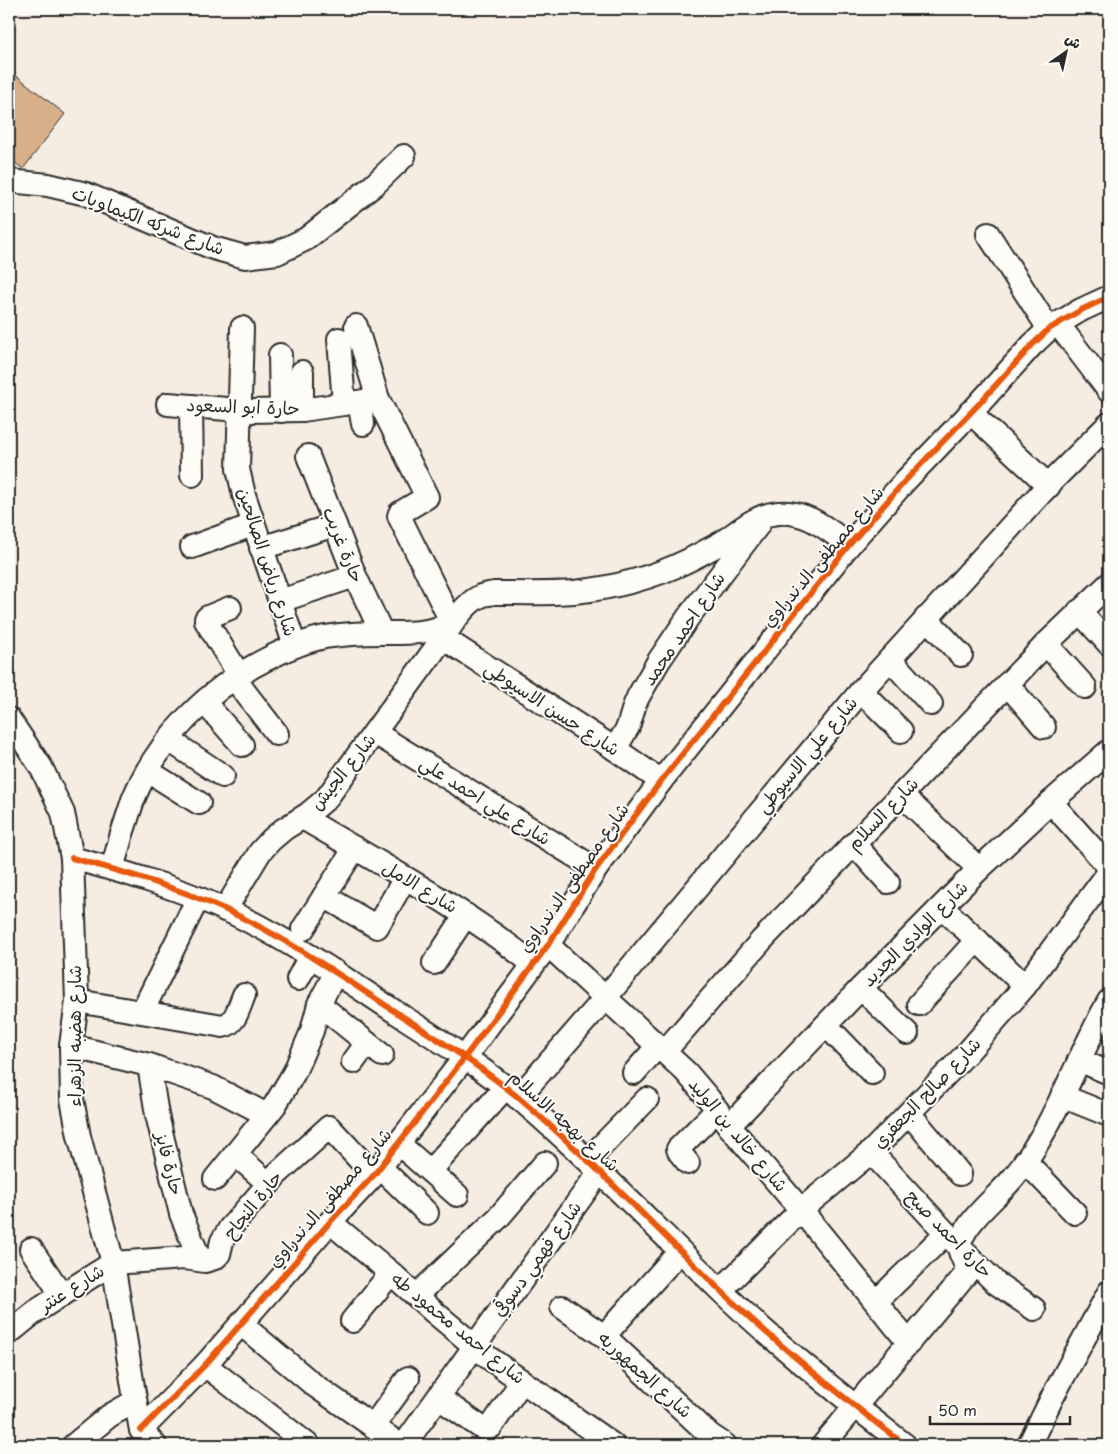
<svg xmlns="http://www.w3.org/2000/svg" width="1118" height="1454" font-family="'Playpen Sans','Playpen Sans Arabic',sans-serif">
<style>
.building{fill:#d7af88;stroke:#2b2b2b}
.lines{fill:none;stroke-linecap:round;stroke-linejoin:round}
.minor-casing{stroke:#2b2b2b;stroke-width:26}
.minor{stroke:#fdfcf7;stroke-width:22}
.cycleway-casing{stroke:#fdfcf7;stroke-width:9}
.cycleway{stroke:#e8590c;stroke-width:6}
.labels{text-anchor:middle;stroke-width:4;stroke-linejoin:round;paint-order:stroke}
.street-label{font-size:18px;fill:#2b2b2b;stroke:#fdfcf7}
</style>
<rect width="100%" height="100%" fill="#f5ede1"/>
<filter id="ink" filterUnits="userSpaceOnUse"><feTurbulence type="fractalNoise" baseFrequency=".02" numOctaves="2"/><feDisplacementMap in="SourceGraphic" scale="10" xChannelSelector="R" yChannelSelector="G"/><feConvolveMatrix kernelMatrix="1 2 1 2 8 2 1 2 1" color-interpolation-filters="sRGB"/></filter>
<g filter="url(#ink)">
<path class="building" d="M9 70 65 114 23 169 9 158Z"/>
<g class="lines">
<g class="minor-casing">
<g id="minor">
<path d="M9 181 48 185 86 194 213 248 245 257 277 253 306 239 374 185 404 156"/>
<path d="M988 234 1049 329"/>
<path d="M1058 324 1109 391"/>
<path d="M356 326 378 399 427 497 400 513 399 516 452 623"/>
<path d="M242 328 238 469 244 495 295 646"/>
<path d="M339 339 344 404"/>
<path d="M280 355 281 411"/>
<path d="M359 402 363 424"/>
<path d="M168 404 250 411 302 410 378 399"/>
<path d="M191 406 192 475"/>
<path d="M302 410V372"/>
<path d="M970 412 1049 486"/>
<path d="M308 456 355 576 382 633"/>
<path d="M192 547 253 525"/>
<path d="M261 548 335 525"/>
<path d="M280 601 355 576"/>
<path d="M230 608 208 617 206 619V621L239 675"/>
<path d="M1079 611 1109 644"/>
<path d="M926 618 961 655"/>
<path d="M443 638 615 749 661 781"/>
<path d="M1046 644 1085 687"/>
<path d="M890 659 931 704"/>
<path d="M234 678 277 734"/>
<path d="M1007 684 1044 727"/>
<path d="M861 691 901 731"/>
<path d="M204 702 242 745"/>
<path d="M9 719 41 767 63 813 72 858 77 1001 71 1046 72 1099 79 1136 113 1263 134 1393 141 1430 155 1445"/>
<path d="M375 733 596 869"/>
<path d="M169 740 223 776"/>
<path d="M615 749 628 727 635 704 638 697 658 662 689 616 759 524"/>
<path d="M148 771 199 803"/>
<path d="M902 795 979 869"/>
<path d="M1051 802 1109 867"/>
<path d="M303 818C381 864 462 907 533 964"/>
<path d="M854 844 888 882"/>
<path d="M72 858C124 872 175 887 224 909 285 937 341 976 397 1013 439 1040 482 1067 520 1099 590 1159 653 1225 719 1289 777 1345 841 1396 905 1445"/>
<path d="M112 869C118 846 125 823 133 800 157 740 208 689 265 660 284 650 305 641 325 637 344 634 363 633 382 633 406 633 430 634 452 623"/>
<path d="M324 896 377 927 405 878"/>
<path d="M942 907 1025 986"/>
<path d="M225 910 260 852 271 840 284 829 308 814 326 799 443 638C451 625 466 602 481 596 485 594 490 594 494 593 520 593 547 594 574 592 613 588 652 578 687 561 699 555 710 549 721 543 739 531 755 515 778 513 806 510 827 529 849 545"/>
<path d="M303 929 355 848"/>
<path d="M548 945 686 1072 709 1099 729 1126 801 1210 909 1343"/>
<path d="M434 963 466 915"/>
<path d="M298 979 310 956"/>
<path d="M861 988 907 1033"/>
<path d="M77 1001 223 1026C236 1024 239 1006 244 995"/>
<path d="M319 1004 382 1055"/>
<path d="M919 1004 977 940"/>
<path d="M142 1012 198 898"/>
<path d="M826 1025 872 1073"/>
<path d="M71 1046 149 1065 213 1087 267 1115"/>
<path d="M665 1051 762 940 1046 644 1109 584"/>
<path d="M1079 1060 1109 1073"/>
<path d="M353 1062 367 1043"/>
<path d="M149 1065 157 1115 181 1214 200 1260"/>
<path d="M634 1073 658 1046"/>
<path d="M1062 1096 1109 1115"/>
<path d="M518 1098 606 997 861 691 1053 480 1109 424"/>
<path d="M909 1113 960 1174"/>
<path d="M729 1126 861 988 979 869 1051 802 1109 751"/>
<path d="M399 1144 457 1195"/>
<path d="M871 1152 958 1246 996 1283 1034 1309"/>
<path d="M235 1154 269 1184"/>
<path d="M588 1160 647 1099"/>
<path d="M1025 1161 1075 1213"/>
<path d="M688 1163 680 1153 678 1149 717 1110"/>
<path d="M380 1167 427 1213"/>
<path d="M430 1171 505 1088"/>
<path d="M215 1179 275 1105 294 1073 312 1031 319 1004 336 972"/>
<path d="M330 1222 391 1273 434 1312 489 1358 613 1445"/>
<path d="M31 1249 62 1295"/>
<path d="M721 1290 801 1210 871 1152 967 1053 1025 986 1109 872"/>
<path d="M417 1295 498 1218 545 1163"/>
<path d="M876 1302 946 1233"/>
<path d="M562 1307 604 1336 710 1435 725 1445"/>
<path d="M352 1321 391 1273"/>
<path d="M241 1324 314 1385 400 1445"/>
<path d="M9 1333 36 1311 113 1263 184 1258 205 1261 215 1258 219 1254 222 1241 230 1228 277 1174 329 1127 374 1175"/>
<path d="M604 1336 680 1251"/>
<path d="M205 1365 308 1445"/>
<path d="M439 1398 482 1428 487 1429 491 1427 522 1381"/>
<path d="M373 1426 408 1378"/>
<path d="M141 1430 205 1365 330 1222 374 1175 465 1057 548 945 596 869 661 781 849 545 905 481 977 406 1032 345 1049 329 1081 310 1109 297"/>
<path d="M74 1445 109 1416 135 1401"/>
<path d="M404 1445 600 1171"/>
<path d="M823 1445 966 1274C969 1262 956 1254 960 1242 969 1218 996 1198 1013 1178 1023 1166 1033 1151 1041 1137 1066 1094 1084 1045 1109 1001"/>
<path d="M1029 1445 1053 1396 1109 1292"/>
</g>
</g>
<use href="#minor" class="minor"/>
<g class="cycleway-casing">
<g id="cycleway">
<path d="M72 858C124 872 175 887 224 909 285 937 341 976 397 1013 439 1040 482 1067 520 1099 590 1159 653 1225 719 1289 777 1345 841 1396 905 1445"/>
<path d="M141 1430 205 1365 330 1222 374 1175 465 1057 548 945 596 869 661 781 849 545 905 481 977 406 1032 345 1049 329 1081 310 1109 297"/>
</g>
</g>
<use href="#cycleway" class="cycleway"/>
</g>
</g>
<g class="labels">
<g class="street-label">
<text transform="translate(148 221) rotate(21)" y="6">شارع شركه الكيماويات</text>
<text transform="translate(243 407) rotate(2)" y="6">حارة ابو السعود</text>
<text transform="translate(343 545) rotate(68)" y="6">حارة غريب</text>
<text transform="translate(823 557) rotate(-50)" y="6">شارع مصطفى الدندراوي</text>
<text transform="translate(267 562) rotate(72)" y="6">شارع رياض الصالحين</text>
<text transform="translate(684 629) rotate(-56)" y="6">شارع احمد محمد</text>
<text transform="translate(552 709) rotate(33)" y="6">شارع حسن الاسيوطي</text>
<text transform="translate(807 755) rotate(-50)" y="6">شارع علي الاسيوطي</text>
<text transform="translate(343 772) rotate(-51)" y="6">شارع الجيش</text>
<text transform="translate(485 801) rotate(32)" y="6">شارع علي احمد علي</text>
<text transform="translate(883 814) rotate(-46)" y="6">شارع السلام</text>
<text transform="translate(574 878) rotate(-55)" y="6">شارع مصطفى الدندراوي</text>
<text transform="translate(420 887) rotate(31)" y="6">شارع الامل</text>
<text transform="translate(915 934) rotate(-45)" y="6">شارع الوادي الجديد</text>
<text transform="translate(75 1036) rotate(-90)" y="6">شارع هضبه الزهراء</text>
<text transform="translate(927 1093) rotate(-46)" y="6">شارع صالح الجعفري</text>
<text transform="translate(564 1121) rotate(42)" y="6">شارع بهجه الاسلام</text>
<text transform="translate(738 1135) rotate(50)" y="6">شارع خالد بن الوليد</text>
<text transform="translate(169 1164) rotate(76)" y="6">حارة فايز</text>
<text transform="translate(330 1198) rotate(-49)" y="6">شارع مصطفى الدندراوي</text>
<text transform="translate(253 1205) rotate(-51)" y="6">حارة النجاح</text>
<text transform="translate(949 1234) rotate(46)" y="6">حارة احمد صبح</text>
<text transform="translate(537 1259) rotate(-54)" y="6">شارع فهمي دسوقي</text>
<text transform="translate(72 1288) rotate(-32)" y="6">شارع عنتر</text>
<text transform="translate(458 1328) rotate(39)" y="6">شارع احمد محمود طه</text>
<text transform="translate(645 1375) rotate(42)" y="6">شارع الجمهوريه</text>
</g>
</g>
<rect width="1118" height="1454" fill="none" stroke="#fdfcf7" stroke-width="30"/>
<rect x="15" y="15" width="1088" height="1424" fill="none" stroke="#2b2b2b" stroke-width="2" filter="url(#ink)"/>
<g transform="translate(1066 52) rotate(34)" stroke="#fdfcf7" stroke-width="4" paint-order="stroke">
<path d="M0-4L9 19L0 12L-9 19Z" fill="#2b2b2b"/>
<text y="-8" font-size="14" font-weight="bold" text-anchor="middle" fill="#2b2b2b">ش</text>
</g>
<path d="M930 1416v8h140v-8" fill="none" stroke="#2b2b2b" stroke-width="2.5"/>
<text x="938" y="1416" font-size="15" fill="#2b2b2b" stroke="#fdfcf7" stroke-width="4" paint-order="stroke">50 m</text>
</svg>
